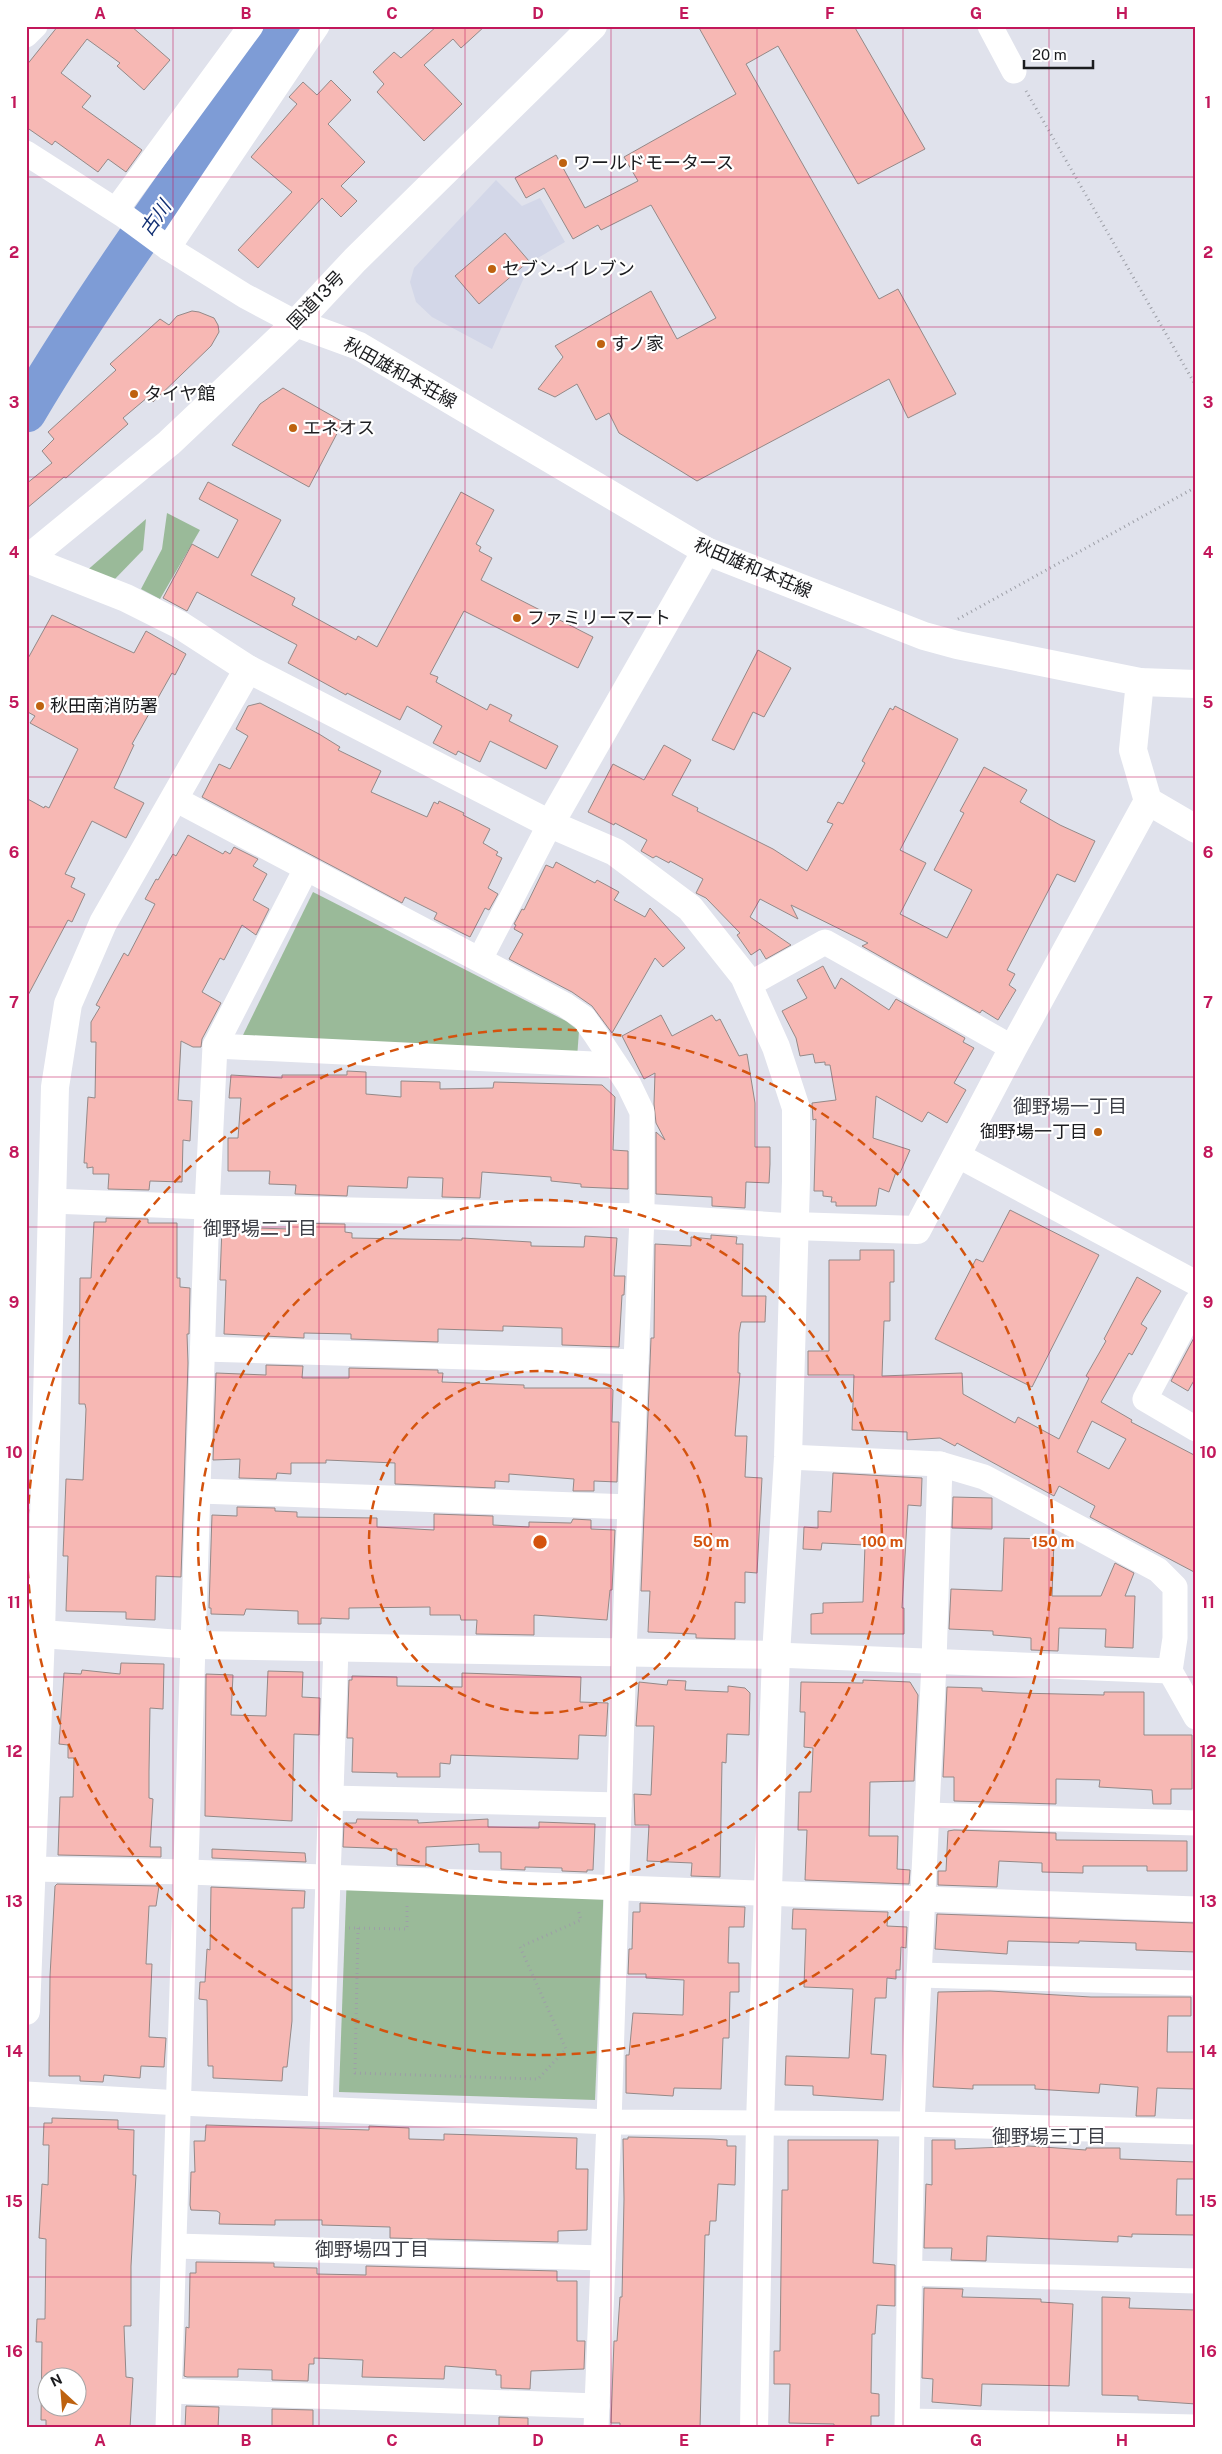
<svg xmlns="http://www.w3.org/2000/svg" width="1222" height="2454" font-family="'Public Sans','Noto Sans JP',sans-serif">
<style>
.built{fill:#d3d7e8}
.green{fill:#9aba99}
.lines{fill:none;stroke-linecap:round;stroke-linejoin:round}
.river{stroke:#7e9cd6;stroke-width:41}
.building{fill:#f7b8b4;stroke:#948988;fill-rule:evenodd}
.path{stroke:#9d9fa7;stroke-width:3;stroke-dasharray:1 4;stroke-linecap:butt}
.street{stroke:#fff;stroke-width:25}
.secondary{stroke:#fff;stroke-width:28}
.primary{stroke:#fff;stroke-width:28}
.highway{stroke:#fff;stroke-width:28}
.grid{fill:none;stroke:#c2185b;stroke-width:1;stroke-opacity:0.55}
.ring{fill:none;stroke:#d4530e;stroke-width:2.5;stroke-dasharray:9 6}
.poi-dot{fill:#be620f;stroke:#fff;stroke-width:2}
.labels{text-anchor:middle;stroke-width:4.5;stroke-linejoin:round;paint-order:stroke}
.poi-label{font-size:18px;fill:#1b1c1f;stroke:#fff;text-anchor:start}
.street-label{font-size:18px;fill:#1b1c1f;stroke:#fff}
.water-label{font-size:19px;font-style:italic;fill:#112f73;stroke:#fff}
.neighbourhood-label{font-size:19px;fill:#3e4048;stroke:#fff}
.centre{fill:#d4530e;stroke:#fff;stroke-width:2.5}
.ring-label{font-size:15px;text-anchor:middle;font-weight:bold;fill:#d4530e;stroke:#fff;stroke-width:4.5;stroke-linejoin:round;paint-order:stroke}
.neatline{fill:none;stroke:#c2185b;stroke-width:2}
.grid-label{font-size:16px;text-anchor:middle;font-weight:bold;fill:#c2185b}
</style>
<rect width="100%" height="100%" fill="#e0e2ec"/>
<path class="built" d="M496 180 522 206 540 198 565 242 531 262 492 349 432 317 416 302 410 282 414 268Z"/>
<g class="green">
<path d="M167 513 200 530 160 599 141 589 162 549Z"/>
<path d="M146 519 143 550 113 581 84 573Z"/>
<path d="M313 892 566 1021 579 1031 577 1058 243 1035Z"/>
<path d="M347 1872 604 1882 595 2100 339 2092Z"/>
</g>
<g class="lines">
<path class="river" d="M26 412C105 279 199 153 288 26"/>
</g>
<g class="building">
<path d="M58 26H131L170 60 144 90 117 66 120 63 87 39 61 73 91 96 82 107 142 150 126 172 108 159 98 172 55 141 52 145 26 127V66Z"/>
<path d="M437 26H485L461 48 453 39 424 65 462 104 424 141 377 92 384 84 373 72 394 52 401 58Z"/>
<path d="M698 26H854L925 149 858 184 778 46 746 64 879 299 898 289 956 394 908 418 889 379 697 481 619 433 609 413 596 420 577 384 555 397 538 389 563 357 555 346 651 291 677 339 716 318 651 205 601 230 598 225 573 239 544 188 526 198 515 178 556 155 585 208 638 181 624 157 736 94Z"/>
<path d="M331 80 351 100 328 124 365 162 341 186 357 201 341 217 322 198 258 268 238 250 292 192 251 157 297 104 289 97 303 82 317 95Z"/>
<path d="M505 233 529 261 479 304 455 276Z"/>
<path d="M192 311 199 312 214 318 218 325 219 332 211 346 153 402 148 397 123 418 128 424 66 478 64 477 26 509V484L52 463 42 451 54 439 48 432 116 370 110 364 160 319 169 325 177 316Z"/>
<path d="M283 388 343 422 309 487 232 445 260 404Z"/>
<path d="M208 482 281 520 251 575 295 598 292 605 356 640 358 636 377 647 461 492 494 510 476 544 481 547 479 551 492 558 481 580 593 637 578 668 464 611 430 674 438 677 436 682 487 710 490 704 512 715 509 721 558 746 546 769 490 741 480 762 458 751 456 755 433 743 442 726 407 706 400 720 347 693 346 695 288 663 297 645 197 592 187 611 163 598 192 544 218 558 238 520 199 499Z"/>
<path d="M52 615 134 653 146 631 186 654 175 675 172 673 132 744 134 745 114 788 144 803 126 838 92 821 65 874 75 878 71 887 85 894 72 922 68 920 26 999V798L44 808 45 806 49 808 78 749 30 723 35 716 26 711V662Z"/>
<path d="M758 650 791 668 764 717 753 712 734 750 712 740Z"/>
<path d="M260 703 319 734 340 747 338 750 381 771 371 792 427 817 434 802 438 804 439 801 464 813 463 815 490 829 483 843 498 852 496 855 502 858 488 888 498 894 489 910 485 908 470 937 434 919 437 913 405 897 402 903 202 797 219 764 230 769 248 736 236 729 248 706Z"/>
<path d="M895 706 958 739 900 850 926 863 900 914 947 938 972 890 934 870 964 813 960 811 984 767 1027 790 1020 802 1060 825 1095 841 1075 882 1057 874 1007 970 1015 974 1009 985 1016 990 998 1020 982 1010 980 1013 862 946 868 943 791 905 798 919 760 899 750 917 791 945 766 959 760 949 751 955 737 935 740 933 706 898 696 893 703 879 670 861 669 863 656 856 653 858 641 851 647 840 615 823 614 825 588 812 613 764 644 780 664 745 691 760 672 795 698 808 697 811 773 849 807 871 833 824 827 822 838 802 843 804 865 763 862 761 890 708 893 710Z"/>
<path d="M188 835 223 854 225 851 230 854 234 847 258 859 253 866 267 874 253 900 269 909 256 935 242 925 224 960 220 958 202 992 221 1003 202 1039 201 1047H193L181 1041 178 1100 192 1101 190 1141 183 1140 182 1182 150 1181 149 1190 108 1189 109 1174H93V1167L87 1168V1163H84L88 1097 95 1098 96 1042H91V1022L100 1007 96 1005 124 953 128 956 155 904 145 899 156 879 158 880 173 854 176 856Z"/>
<path d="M556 862 595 883 597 880 619 892 614 900 645 917 650 908 685 948 663 967 655 958 612 1033 592 1006 572 992 509 959 523 934 514 929 516 925 514 924 522 909 524 910 546 865 553 868Z"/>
<path d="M823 966 835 989 841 978 889 1010 896 999 965 1038 963 1042 974 1048 954 1083 966 1090 947 1123 928 1112 922 1122 876 1096 873 1138 910 1150 900 1173 896 1172 889 1192 879 1188 876 1206H836V1202H831L832 1197 823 1196V1191H814L816 1119 813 1120 812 1103 836 1100 830 1065H825V1062L815 1063 813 1054 800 1056 796 1038 782 1011 807 998 797 980Z"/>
<path d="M661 1015 672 1036 712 1015 716 1021 720 1019 739 1056 747 1054 755 1103V1147H770V1164L769 1183 746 1182 745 1208 712 1206V1197L656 1194V1132L665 1140 656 1123 654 1104 655 1073 644 1079 622 1036Z"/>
<path d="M347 1071 366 1072V1094L401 1097V1081L440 1082V1089L493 1088 494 1082 602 1085 615 1097 613 1150 628 1151V1189L581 1187V1184L551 1181V1177L482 1172 480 1198 442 1197 443 1178 408 1177 407 1188 348 1186 347 1196 295 1194 296 1185 269 1184 270 1171H228V1138H238L241 1098H229L231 1075 282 1078V1075H347Z"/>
<path d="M1010 1210 1099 1255 1032 1387 935 1339 976 1259 983 1262Z"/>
<path d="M106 1218 148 1219V1223H177V1278H180V1287L190 1288 189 1334H187L188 1363 181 1577 156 1576 155 1620 126 1619V1612L66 1611 68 1556H63L66 1479 83 1480 86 1409 85 1404H79L80 1278H91L94 1222H106Z"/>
<path d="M291 1223 345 1224V1232L352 1233V1238L462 1240V1238L531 1242V1246L584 1247 585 1236 617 1238 614 1276H625L624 1295H622L619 1347 562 1345V1328L503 1326V1331L438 1329V1342L351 1339V1334L304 1333V1338L224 1334 226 1280H220L222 1227 290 1229Z"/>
<path d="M711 1235 737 1237 736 1244H743L742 1296H766L765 1322H741L739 1333 738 1373H740L735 1436H747L745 1477 762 1478 757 1573 745 1572V1603L735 1602V1639L696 1638V1634L648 1632 650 1591H641L651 1338H654L655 1244 691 1246V1237L711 1239Z"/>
<path d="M860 1250H894V1282H890V1321H884L882 1376 962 1373 963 1394 1015 1423 1018 1417 1059 1439 1089 1378 1086 1376 1106 1341 1104 1339 1137 1277 1161 1291 1141 1324 1147 1328 1132 1355 1129 1353 1101 1402 1132 1420 1131 1422 1196 1456V1573L1090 1517 1095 1506 1059 1486 1054 1496 957 1443 955 1446 940 1438 907 1440V1432L852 1430 854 1375H808V1351H829V1260H860ZM1092 1421 1126 1439 1109 1469 1077 1452Z"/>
<path d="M1196 1334V1377L1188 1391 1171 1381Z"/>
<path d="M266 1365 303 1366 302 1378H349V1368L438 1370V1373H443L442 1382 524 1385V1388H611L613 1390 612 1422H619L617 1482 594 1481V1491H573L574 1479 509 1474V1482L495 1481V1488L395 1484V1463L326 1460V1463H291V1474L277 1473 276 1479 239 1478 240 1459 213 1460 216 1373 266 1375Z"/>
<path d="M833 1473 922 1478 921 1506 908 1505 902 1608H904V1634H811V1614L823 1613V1603L863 1602 865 1545 822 1543 821 1550 803 1549 804 1527 818 1528V1511L831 1512Z"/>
<path d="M953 1497 992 1498V1529L952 1528Z"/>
<path d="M237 1507 275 1508V1511L297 1512V1517L377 1518V1527L434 1530V1514L493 1516V1525L529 1527V1522L571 1523 573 1519 591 1520V1529L615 1530 612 1590H610L607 1620 534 1615V1635L476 1634 477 1620H461L460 1615H430V1607L349 1608V1619L321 1618V1624H298V1611L246 1609 244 1615 211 1614V1608H209L212 1515 237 1516Z"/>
<path d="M1004 1538 1054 1539 1052 1596H1101L1115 1563 1134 1573 1125 1596H1135L1133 1648 1105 1647 1106 1629 1059 1628 1058 1651 1031 1650V1638L993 1635V1631L949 1629 951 1589 1002 1591Z"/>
<path d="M121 1663 164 1664 163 1709 150 1708 149 1771V1798L153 1799 150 1847H161V1857L58 1855 60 1797H73L74 1758H68V1745L59 1744 64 1673 81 1674 82 1670 120 1674Z"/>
<path d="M268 1671 303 1672 302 1697 320 1698 319 1735 294 1734 292 1821 205 1816 206 1674 233 1675 231 1715 266 1716Z"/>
<path d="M462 1673 581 1677 580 1702 608 1703 606 1736 579 1735 578 1759 451 1755 450 1764 440 1763V1777H397V1773L352 1772 353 1738H347L349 1680H352V1676L397 1677V1686L462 1687Z"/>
<path d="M668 1680 686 1681 685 1690 728 1692V1686L745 1688 750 1693 749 1735 727 1734 726 1763 722 1762 720 1877 691 1876 692 1863 647 1861 649 1825H635L634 1794 651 1795 654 1726H636L639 1682 667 1685Z"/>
<path d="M863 1680 910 1682 918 1695 914 1781 870 1782 869 1836H898L897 1869 910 1870 909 1884 805 1880 807 1830H798L799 1792H811L813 1748 804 1747 805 1712H800L801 1682 863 1683Z"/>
<path d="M947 1687 982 1688V1691L1017 1693 1104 1695V1692H1144V1735H1192V1789H1171V1804H1153L1152 1790 1099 1787 1100 1780 1056 1779V1804L954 1801V1777H943Z"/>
<path d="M357 1819 418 1820V1823L488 1819V1827L539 1828V1822L595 1824 593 1870H587V1872L562 1871V1868L525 1867V1870L501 1869V1852H479V1844L426 1847V1866L397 1865V1849L343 1847 344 1823H356Z"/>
<path d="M954 1830 1056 1833V1840L1187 1841V1871H1147V1866H1083V1873L1042 1872V1863L999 1861 997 1887 938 1885V1871H946L948 1831Z"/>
<path d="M212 1849 305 1853 306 1862 212 1858Z"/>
<path d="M57 1884 159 1886 156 1906H149L146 1964H152L149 2037 166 2038 164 2067 141 2066 140 2078 104 2075 103 2082 80 2081V2076H49L50 1976 55 1886Z"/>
<path d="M211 1887 305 1891 304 1908H292V2021L287 2067H283L282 2081 213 2078V2066H208L207 2000 199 1999 200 1982H205L207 1949 210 1950Z"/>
<path d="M640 1903 745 1907 744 1927H729L728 1963H739V1992H730L729 2038H723L721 2089 674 2088 673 2096 626 2093V2055H629L633 2013 683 2015 684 1980 646 1978V1974H628L629 1949H632L633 1912H640Z"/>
<path d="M793 1909 888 1912 887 1926 907 1927 906 1948 901 1947 900 1970H896V1979L887 1978 886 1998H875L871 2054 886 2055 883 2100 813 2095V2086L785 2085 786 2056 849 2058 853 1989 804 1987 806 1929H792Z"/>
<path d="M937 1914 1196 1923V1952L1136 1950V1943L1079 1941V1943L1008 1941 1007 1954 935 1949Z"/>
<path d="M990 1991 1091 1997H1191V2016H1168L1167 2052H1196V2089L1157 2088 1155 2116H1136L1138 2087H1136L1100 2084 1099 2093 1035 2089V2085H973V2089L933 2087 938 1992Z"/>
<path d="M52 2118 118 2120V2129L134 2130 133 2175H136L131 2266V2326H124L126 2377 133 2378 130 2428H46V2420H41L42 2342H36L37 2319H45L46 2239 39 2238 42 2184 48 2185 49 2145H43L44 2123H52ZM48 2376H78V2406H48Z"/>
<path d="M206 2125 369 2130V2126L409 2128V2139L444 2140V2134L577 2138 576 2169H588L587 2230 558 2231V2242L390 2238V2227L322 2225V2220H275V2225L219 2224 220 2213 217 2211 191 2210 190 2205 191 2172H195L194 2141H205Z"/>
<path d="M628 2137 712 2139 727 2140V2146H736L735 2185 718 2184 716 2221H710L709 2235H705L700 2428H620V2423H611L614 2341H617L620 2297H622L624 2199 623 2139H628Z"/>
<path d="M788 2140H878L873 2263 895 2265V2306L877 2305 875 2334H872L871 2393 879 2394V2416H871V2428H834V2424L789 2423 790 2384H774V2351H780L782 2190H788Z"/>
<path d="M932 2140H955V2149L1029 2146 1086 2150V2148H1120V2159L1196 2162V2179H1177L1176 2215H1196V2235L1132 2234V2237L1118 2236V2242L987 2236 986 2261 951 2260 952 2248H924L926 2184 932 2185Z"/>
<path d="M196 2262 274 2263V2267L317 2268V2274L366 2275V2266L557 2271V2281H577V2341H585L584 2369 531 2371 530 2389 501 2388V2375H496V2370L445 2366 444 2379 362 2377 363 2360 314 2358V2364H309L308 2381 272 2380V2370L238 2369V2377H187L184 2376 186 2327 189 2328 190 2273H196Z"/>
<path d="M924 2288 963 2289 962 2297 1041 2299V2302L1073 2304 1069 2386 982 2384 981 2406 932 2402 933 2379 922 2378Z"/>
<path d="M1102 2297 1130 2298 1129 2308 1196 2310V2404L1138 2400V2396L1102 2395Z"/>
<path d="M186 2406 219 2407 218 2428H185Z"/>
<path d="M272 2409 313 2410V2428H272Z"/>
<path d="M499 2417 528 2418V2428H499Z"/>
</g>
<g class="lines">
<g class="path">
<path d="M1026 91 1196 386"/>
<path d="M958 619 1196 487"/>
<path d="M349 1928 407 1929V1904"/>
<path d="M358 1928 355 2073 538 2079 566 2049 520 1947 581 1920 578 1909"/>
</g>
<g class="street">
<path d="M990 26 1014 71"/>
<path d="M26 35 35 26"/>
<path d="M26 153 123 215 168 248 245 296 296 323"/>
<path d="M116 210 251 26"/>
<path d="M168 248 317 26"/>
<path d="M175 799 565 1005 584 1018 596 1035 629 1085 642 1112V1216L624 1653 609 2122 596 2428"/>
<path d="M480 959 550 824"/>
<path d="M748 985 825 942 1013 1048"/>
<path d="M215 1046 615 1065"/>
<path d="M957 1155 1196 1283"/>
<path d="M51 1201 207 1207 642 1216 793 1226"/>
<path d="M1196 1303 1145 1399 1196 1429"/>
<path d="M203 1349 636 1362"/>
<path d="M788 1457 940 1464 984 1477 1158 1570 1175 1587V1638L1170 1671 1196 1717"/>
<path d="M199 1491 630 1507"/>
<path d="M776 1655 1170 1671"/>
<path d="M331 1798 619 1805"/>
<path d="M927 1815 1196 1823"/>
<path d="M32 1869 188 1872 1196 1909"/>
<path d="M919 1975 1196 1983"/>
<path d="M26 2094 180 2103 609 2122 912 2124 1196 2132"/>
<path d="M320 2109 336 1648"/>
<path d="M175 2246 603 2258"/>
<path d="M910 2273 1196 2281"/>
<path d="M170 2391 597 2406"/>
<path d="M908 2421 1196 2427"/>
<path d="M168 2428 207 1207 215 1046 306 869"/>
<path d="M907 2428 912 2124 934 1663 940 1464"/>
</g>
<g class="secondary">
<path d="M27 559 126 598 180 625 248 669 550 824 615 852 690 908 744 976 776 1047 796 1108V1181L788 1457 776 1655 760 2123 754 2428"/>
<path d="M1140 682 1133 750 1148 801 1196 829"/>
<path d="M550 824 706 551"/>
<path d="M793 1226 917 1230 1013 1048 1148 801"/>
<path d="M41 1634 195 1645 776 1655"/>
<path d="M26 2011 41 1634 55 1087 68 1004 103 923 248 669"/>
</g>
<path class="primary" d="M296 323 359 346 706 551 924 636 957 645 1140 682 1196 684"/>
<path class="highway" d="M26 560 169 443 296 323 355 260 593 26"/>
</g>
<path class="grid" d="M173 26V2428M319 26V2428M465 26V2428M611 26V2428M757 26V2428M903 26V2428M1049 26V2428M26 177H1196M26 327H1196M26 477H1196M26 627H1196M26 777H1196M26 927H1196M26 1077H1196M26 1227H1196M26 1377H1196M26 1527H1196M26 1677H1196M26 1827H1196M26 1977H1196M26 2127H1196M26 2277H1196"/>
<g class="ring">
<circle cx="540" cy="1542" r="171"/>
<circle cx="540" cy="1542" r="342"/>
<circle cx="540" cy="1542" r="513"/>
</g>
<g class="poi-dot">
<circle cx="563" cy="163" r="5"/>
<circle cx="492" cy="269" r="5"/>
<circle cx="601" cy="344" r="5"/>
<circle cx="134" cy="394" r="5"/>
<circle cx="293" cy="428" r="5"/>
<circle cx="517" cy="618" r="5"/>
<circle cx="40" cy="706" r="5"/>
<circle cx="1098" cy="1132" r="5"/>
</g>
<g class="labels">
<g class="poi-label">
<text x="573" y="169">ワールドモータース</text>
<text x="502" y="275">セブン-イレブン</text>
<text x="611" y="350">すノ家</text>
<text x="144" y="400">タイヤ館</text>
<text x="303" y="434">エネオス</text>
<text x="527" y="624">ファミリーマート</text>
<text x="50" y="712">秋田南消防署</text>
<text x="1088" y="1138" text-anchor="end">御野場一丁目</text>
</g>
<g class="street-label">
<text transform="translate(316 300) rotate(-46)" y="6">国道13号</text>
<text transform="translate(400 373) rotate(29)" y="6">秋田雄和本荘線</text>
<text transform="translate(753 568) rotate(23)" y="6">秋田雄和本荘線</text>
</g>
<g class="water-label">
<text transform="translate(155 218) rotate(-55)" y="7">古川</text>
</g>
<g class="neighbourhood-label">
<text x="1070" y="1113">御野場一丁目</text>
<text x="260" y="1235">御野場二丁目</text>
<text x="1049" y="2143">御野場三丁目</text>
<text x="372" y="2256">御野場四丁目</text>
</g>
</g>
<circle cx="540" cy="1542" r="8" class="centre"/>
<g class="ring-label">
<text x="711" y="1547">50 m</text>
<text x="882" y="1547">100 m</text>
<text x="1053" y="1547">150 m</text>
</g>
<rect width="1222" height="2454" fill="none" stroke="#ffffff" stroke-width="55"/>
<g transform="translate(62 2392) rotate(334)"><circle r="24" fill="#ffffff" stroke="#a4a4a5"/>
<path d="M0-4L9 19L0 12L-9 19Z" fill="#be620f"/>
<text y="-8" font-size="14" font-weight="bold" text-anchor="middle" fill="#1b1c1f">N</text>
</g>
<path d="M1024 60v8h69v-8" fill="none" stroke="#1b1c1f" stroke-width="2.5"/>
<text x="1032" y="60" font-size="15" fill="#1b1c1f" stroke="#ffffff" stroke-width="4" paint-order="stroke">20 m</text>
<rect x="28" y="28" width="1166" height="2398" class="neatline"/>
<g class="grid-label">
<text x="100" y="19">A</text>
<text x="246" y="19">B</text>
<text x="392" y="19">C</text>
<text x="538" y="19">D</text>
<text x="684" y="19">E</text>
<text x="830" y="19">F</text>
<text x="976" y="19">G</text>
<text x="1122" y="19">H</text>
<text x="14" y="108">1</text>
<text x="1208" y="108">1</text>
<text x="14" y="258">2</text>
<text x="1208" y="258">2</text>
<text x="14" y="408">3</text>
<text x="1208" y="408">3</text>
<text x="14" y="558">4</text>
<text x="1208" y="558">4</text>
<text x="14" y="708">5</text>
<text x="1208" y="708">5</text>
<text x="14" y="858">6</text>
<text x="1208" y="858">6</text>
<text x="14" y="1008">7</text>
<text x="1208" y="1008">7</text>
<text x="14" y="1158">8</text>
<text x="1208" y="1158">8</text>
<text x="14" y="1308">9</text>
<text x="1208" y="1308">9</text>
<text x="14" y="1458">10</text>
<text x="1208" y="1458">10</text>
<text x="14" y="1608">11</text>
<text x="1208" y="1608">11</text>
<text x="14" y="1757">12</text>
<text x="1208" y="1757">12</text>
<text x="14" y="1907">13</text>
<text x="1208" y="1907">13</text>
<text x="14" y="2057">14</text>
<text x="1208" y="2057">14</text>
<text x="14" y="2207">15</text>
<text x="1208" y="2207">15</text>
<text x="14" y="2357">16</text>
<text x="1208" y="2357">16</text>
<text x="100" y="2446">A</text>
<text x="246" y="2446">B</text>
<text x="392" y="2446">C</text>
<text x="538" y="2446">D</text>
<text x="684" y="2446">E</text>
<text x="830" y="2446">F</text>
<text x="976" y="2446">G</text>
<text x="1122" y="2446">H</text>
</g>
</svg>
